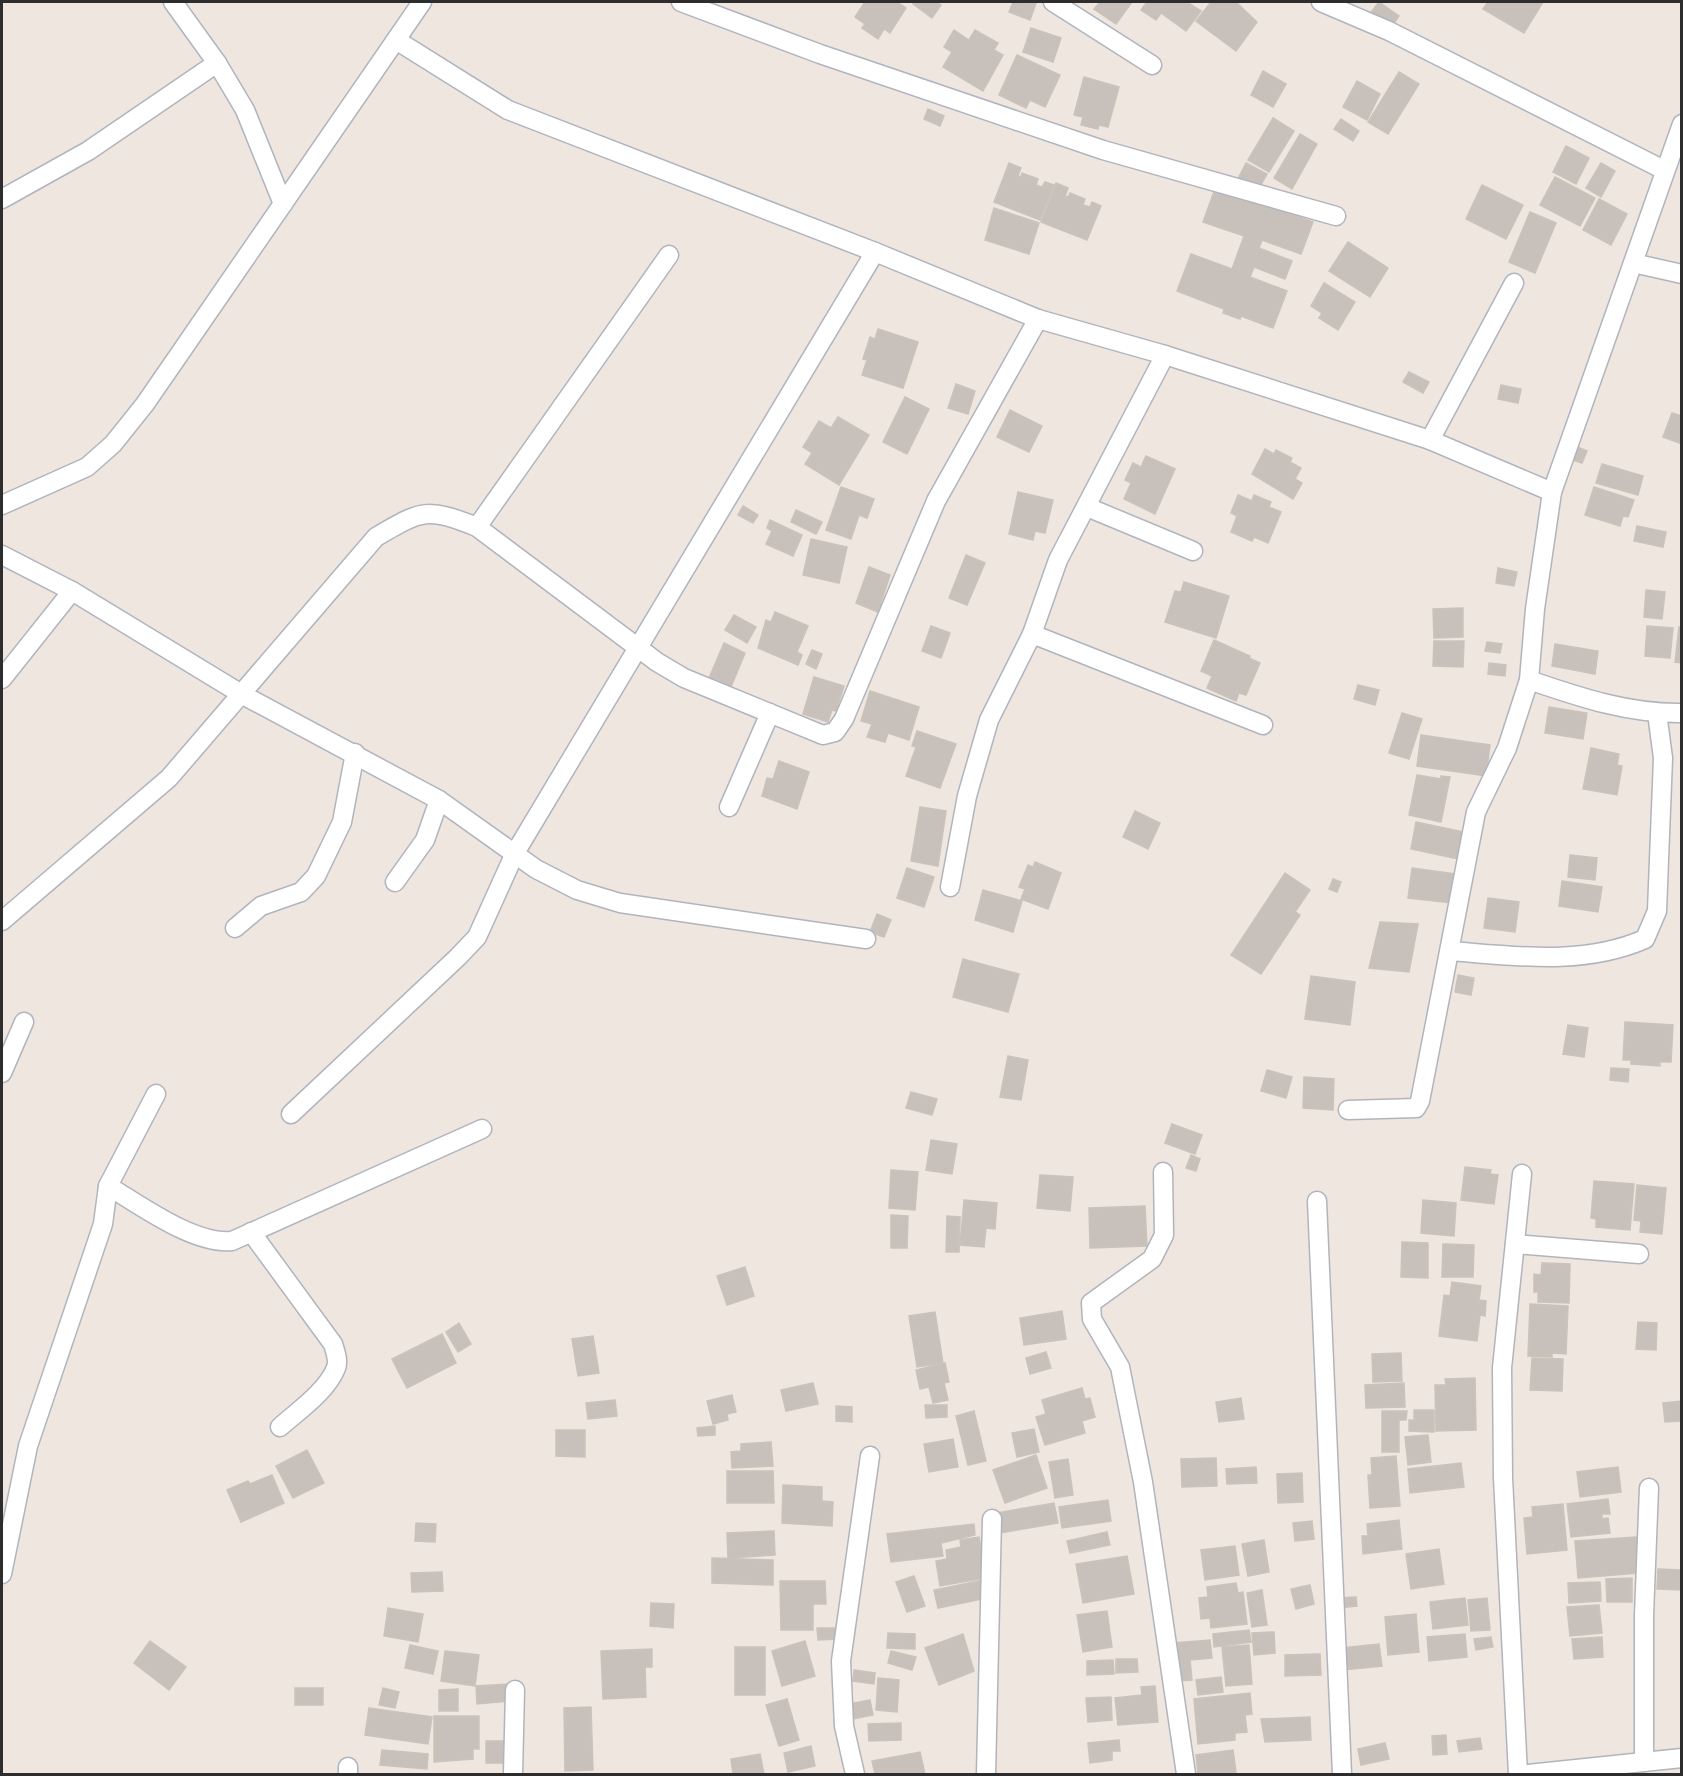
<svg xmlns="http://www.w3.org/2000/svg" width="1683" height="1776" font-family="'PT Sans',sans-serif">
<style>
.building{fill:#c8c1bb;stroke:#cbc2b9;stroke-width:1.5}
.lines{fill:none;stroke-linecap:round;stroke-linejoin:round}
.minor-casing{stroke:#b0b5bd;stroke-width:21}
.minor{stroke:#fff;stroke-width:18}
</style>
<rect width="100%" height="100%" fill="#efe6e0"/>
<g class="building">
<path d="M865 2H897L906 8 890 33 884 29 878 39 862 28 865 24 855 17Z"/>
<path d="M915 2H936L941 5 932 18 913 4Z"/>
<path d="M1013 2 1036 3 1030 20 1009 12Z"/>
<path d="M1100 2H1132L1116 24 1094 9Z"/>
<path d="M1147 2H1187L1201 11 1186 31 1161 13 1156 20 1141 10Z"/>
<path d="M1211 2H1236L1257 22 1236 51 1196 21Z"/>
<path d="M1379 2 1399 16 1389 31 1368 16Z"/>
<path d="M1488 2H1543L1524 33 1483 9Z"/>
<path d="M1031 28 1061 38 1053 62 1023 52Z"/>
<path d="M954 30 969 40 975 30 998 43 994 50 1003 55 983 91 943 67 952 52 944 47Z"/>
<path d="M1017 55 1060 75 1045 107 1030 100 1026 108 999 95Z"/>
<path d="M1263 71 1286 84 1273 107 1251 95Z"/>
<path d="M1399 72 1419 84 1388 134 1368 122Z"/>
<path d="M1084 77 1119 87 1108 127 1099 125 1098 129 1081 125 1083 117 1074 115Z"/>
<path d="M1357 81 1380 94 1367 120 1343 107Z"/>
<path d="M928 109 944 116 940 126 924 119Z"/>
<path d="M1273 118 1294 131 1269 172 1248 160Z"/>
<path d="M1341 119 1359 131 1353 141 1334 129Z"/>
<path d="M1300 134 1317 144 1292 189 1274 178Z"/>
<path d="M1566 146 1589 158 1576 184 1553 172Z"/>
<path d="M1009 163 1021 168 1018 176 1021 177 1022 173 1038 179 1036 185 1042 187 1045 182 1054 185 1040 220 994 202Z"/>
<path d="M1246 163 1267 174 1258 190 1238 179Z"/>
<path d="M1601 163 1615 171 1601 197 1586 188Z"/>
<path d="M1555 177 1595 198 1580 226 1540 205Z"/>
<path d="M1056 183 1068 188 1065 196 1068 197 1070 193 1085 199 1083 205 1090 207 1092 202 1101 206 1087 240 1041 222Z"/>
<path d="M1482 185 1523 205 1506 239 1466 219Z"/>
<path d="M1216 186 1313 222 1301 254 1262 240 1259 248 1292 261 1285 279 1254 267 1250 277 1287 291 1273 328 1241 316 1240 319 1223 313 1224 309 1177 291 1191 254 1232 269 1244 236 1203 222Z"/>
<path d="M1599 199 1627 214 1611 245 1583 230Z"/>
<path d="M994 208 1039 223 1029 254 985 240Z"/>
<path d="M1530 212 1556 223 1535 273 1509 262Z"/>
<path d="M1348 242 1388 268 1370 297 1329 271Z"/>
<path d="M1324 283 1355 302 1338 330 1319 318 1322 313 1311 306Z"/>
<path d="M878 329 918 342 903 388 862 375 867 360 863 359 870 337 875 339Z"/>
<path d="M1409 372 1429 382 1423 393 1403 382Z"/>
<path d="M956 384 975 391 968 414 948 408Z"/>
<path d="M1501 385 1521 389 1518 403 1498 399Z"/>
<path d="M905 397 929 409 907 454 883 442Z"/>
<path d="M1010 410 1042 426 1029 452 997 437Z"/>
<path d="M1672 413 1682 416V444L1663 437Z"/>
<path d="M838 417 869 435 839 485 805 464 812 453 803 447 819 421 831 428Z"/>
<path d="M1575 446 1587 451 1582 463 1570 459Z"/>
<path d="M1265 449 1274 454 1276 450 1292 458 1290 462 1301 468 1295 479 1302 483 1293 499 1252 474Z"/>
<path d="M1146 456 1175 469 1155 514 1124 499 1131 483 1125 480 1133 463 1141 467Z"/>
<path d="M1602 464 1643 476 1638 495 1596 483Z"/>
<path d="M841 487 874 499 867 518 859 515 851 539 826 530Z"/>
<path d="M1594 487 1634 500 1628 517 1623 516 1620 526 1585 515Z"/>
<path d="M1018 492 1053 500 1045 533 1035 531 1033 540 1009 534Z"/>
<path d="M1238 495 1252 501 1254 495 1271 502 1269 507 1281 512 1268 543 1254 537 1252 541 1231 532 1237 516 1231 513Z"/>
<path d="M743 506 758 515 753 523 738 515Z"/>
<path d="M796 510 822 522 816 534 791 522Z"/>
<path d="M770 520 802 535 793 556 766 544 772 531 767 528Z"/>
<path d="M1637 526 1666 532 1663 547 1634 541Z"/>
<path d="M811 539 847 547 839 583 803 575Z"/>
<path d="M966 555 985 563 967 605 949 598Z"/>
<path d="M869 567 890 575 878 612 856 603Z"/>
<path d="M1498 568 1517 572 1514 586 1496 583Z"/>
<path d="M1184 582 1229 596 1216 638 1165 622 1175 591 1181 592Z"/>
<path d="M1646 590 1665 592 1662 619 1644 617Z"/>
<path d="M1463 608V637L1434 638 1433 609Z"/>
<path d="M775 612 808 626 797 652 802 655 798 665 758 648 766 620 771 622Z"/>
<path d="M734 615 756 627 747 643 725 630Z"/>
<path d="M931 626 950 633 941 658 922 651Z"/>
<path d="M1647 626 1673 628 1670 658 1645 656Z"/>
<path d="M1679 627H1682V663L1675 662Z"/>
<path d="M1214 640 1250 656 1249 658 1260 663 1246 695 1239 693 1236 701 1207 688 1212 676 1201 671Z"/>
<path d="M1434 641H1464L1463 667 1433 666Z"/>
<path d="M1487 642 1502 644 1500 653 1485 651Z"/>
<path d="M724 643 745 653 731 687 709 678Z"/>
<path d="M1555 644 1598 651 1595 674 1552 666Z"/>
<path d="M812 650 822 654 816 669 806 664Z"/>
<path d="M1489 663 1506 665 1505 676 1488 674Z"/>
<path d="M814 677 844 686 836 711 832 710 828 722 803 714Z"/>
<path d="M1358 685 1379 690 1375 705 1354 699Z"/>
<path d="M870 691 919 707 909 740 888 733 885 742 867 737 872 724 861 721Z"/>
<path d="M1549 707 1587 713 1583 739 1545 733Z"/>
<path d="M1402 713 1422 719 1409 759 1389 753Z"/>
<path d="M917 731 956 744 940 788 906 776 916 747 912 746Z"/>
<path d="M1421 735 1490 745 1486 776 1417 766Z"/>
<path d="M1591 748 1619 754 1617 765 1622 766 1617 795 1583 789Z"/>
<path d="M779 761 809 772 797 809 762 796 767 778 773 779Z"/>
<path d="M1417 775 1441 779V776L1450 777 1441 822 1409 815Z"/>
<path d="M920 807 946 811 938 866 911 861Z"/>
<path d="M1135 811 1160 823 1148 849 1123 837Z"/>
<path d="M1416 822 1464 832 1459 859 1411 849Z"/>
<path d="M1570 855 1597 858 1595 880 1568 877Z"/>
<path d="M1035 862 1061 873 1048 909 1021 899 1025 889 1019 887 1028 865 1033 867Z"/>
<path d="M907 868 934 877 924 907 897 898Z"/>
<path d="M1412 868 1455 874 1452 903 1408 898Z"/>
<path d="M1285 873 1310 890 1295 912 1300 915 1261 974 1231 955Z"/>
<path d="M1333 879 1341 882 1337 892 1329 889Z"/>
<path d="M1562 881 1602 887 1598 912 1559 906Z"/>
<path d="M983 890 1022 901 1013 932 975 920Z"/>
<path d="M1488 898 1519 902 1515 932 1484 928Z"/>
<path d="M877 914 891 920 884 937 870 932Z"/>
<path d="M1380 922 1418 924 1409 972 1369 968Z"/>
<path d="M963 959 1019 974 1008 1012 953 997Z"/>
<path d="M1458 975 1474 978 1471 995 1455 992Z"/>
<path d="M1311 976 1355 982 1350 1025 1305 1019Z"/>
<path d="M1625 1022 1673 1025 1671 1062H1660V1066L1631 1064V1060H1623Z"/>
<path d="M1568 1025 1588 1028 1584 1057 1563 1054Z"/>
<path d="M1008 1056 1028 1060 1021 1100 1000 1097Z"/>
<path d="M1611 1068 1629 1069 1628 1082 1610 1080Z"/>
<path d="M1267 1070 1292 1077 1286 1098 1261 1091Z"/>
<path d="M1304 1077 1334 1079 1333 1110 1303 1108Z"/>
<path d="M911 1092 937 1099 932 1115 906 1108Z"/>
<path d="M1172 1124 1202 1135 1195 1154 1165 1143Z"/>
<path d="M931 1140 957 1144 952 1174 926 1170Z"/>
<path d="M1191 1155 1200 1159 1196 1171 1186 1168Z"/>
<path d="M1465 1167 1491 1170 1490 1174 1498 1175 1494 1204 1461 1200Z"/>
<path d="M891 1170 918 1172 915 1210 889 1208Z"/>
<path d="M1040 1175 1073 1177 1070 1211 1037 1208Z"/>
<path d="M1594 1181 1634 1184 1630 1230 1596 1227V1219L1591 1218Z"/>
<path d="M1637 1185 1666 1188 1662 1234 1640 1232 1641 1221 1634 1220Z"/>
<path d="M964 1200 997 1203 995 1229 986 1228 984 1247 960 1245Z"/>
<path d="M1423 1200 1456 1203 1454 1236 1421 1233Z"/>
<path d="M1145 1206 1147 1246 1090 1248 1089 1208Z"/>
<path d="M891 1215 908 1216 907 1248H891Z"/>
<path d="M947 1216 960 1217 959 1252H946Z"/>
<path d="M1402 1242 1428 1243V1278L1401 1277Z"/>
<path d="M1443 1244 1474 1245 1473 1277H1442Z"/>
<path d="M1542 1263 1570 1264 1569 1303 1538 1302V1292H1534V1274L1541 1275Z"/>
<path d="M745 1267 754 1296 727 1305 717 1276Z"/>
<path d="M1452 1282 1481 1286 1479 1300 1486 1301 1485 1316 1480 1315 1477 1341 1439 1336 1444 1295 1450 1296Z"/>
<path d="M1530 1304 1568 1306 1566 1354 1552 1353V1357L1528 1356Z"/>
<path d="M1062 1311 1066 1339 1024 1345 1020 1318Z"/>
<path d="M935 1312 943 1363 917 1367 909 1316Z"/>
<path d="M1638 1322 1657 1323 1656 1350 1636 1349Z"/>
<path d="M459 1323 471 1344 458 1352 446 1332Z"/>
<path d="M442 1334 456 1363 407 1388 392 1359Z"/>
<path d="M593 1336 599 1373 578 1376 572 1339Z"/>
<path d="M1046 1352 1051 1368 1030 1374 1026 1358Z"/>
<path d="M1401 1353 1402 1381 1373 1382 1372 1354Z"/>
<path d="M1532 1358 1563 1359 1562 1391 1530 1390Z"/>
<path d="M945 1363 949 1382 944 1383 948 1400 933 1403 929 1387 920 1389 916 1370Z"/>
<path d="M1475 1378 1476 1430 1436 1431 1435 1385H1446L1445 1379Z"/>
<path d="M813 1383 818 1404 786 1411 781 1390Z"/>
<path d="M1404 1383 1405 1407 1366 1408 1365 1385Z"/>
<path d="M1082 1388 1085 1399 1090 1398 1095 1417 1082 1421 1085 1433 1045 1445 1036 1417 1046 1414 1042 1400Z"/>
<path d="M732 1395 736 1412 727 1414 728 1420 713 1424 707 1401Z"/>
<path d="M1241 1398 1244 1419 1219 1422 1216 1402Z"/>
<path d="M615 1400 617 1416 588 1419 586 1403Z"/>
<path d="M1682 1401V1421L1665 1422 1663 1403Z"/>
<path d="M925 1405H947V1417L926 1418Z"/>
<path d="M836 1406 852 1407V1422L836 1421Z"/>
<path d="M1414 1410H1434V1432L1409 1431V1420H1414Z"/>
<path d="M974 1411 986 1461 968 1465 956 1416Z"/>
<path d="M1382 1411H1407L1406 1420H1399V1452H1382Z"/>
<path d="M715 1426V1435L698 1436 697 1428Z"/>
<path d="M1034 1429 1039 1452 1017 1457 1012 1433Z"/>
<path d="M556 1430H585V1457L556 1456Z"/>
<path d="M1428 1435 1431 1462 1408 1465 1405 1437Z"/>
<path d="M953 1439 958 1467 929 1472 924 1444Z"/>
<path d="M771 1442 773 1466 732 1468 731 1452 741 1451V1444Z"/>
<path d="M307 1450 324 1483 293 1498 276 1466Z"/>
<path d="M1036 1455 1047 1488 1005 1503 993 1470Z"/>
<path d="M1396 1456 1400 1506 1370 1508 1368 1475H1372L1371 1458Z"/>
<path d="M1216 1458 1217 1486 1182 1487 1181 1459Z"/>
<path d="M1068 1459 1073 1495 1055 1498 1049 1462Z"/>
<path d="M1461 1463 1464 1487 1410 1493 1408 1469Z"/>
<path d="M1256 1467 1257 1483 1227 1484 1226 1469Z"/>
<path d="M1618 1467 1621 1492 1580 1497 1577 1472Z"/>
<path d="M727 1471H773L774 1503H727Z"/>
<path d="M1302 1473 1303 1502 1278 1503 1277 1474Z"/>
<path d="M272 1475 284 1503 241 1522 227 1490 248 1481 250 1484Z"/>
<path d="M783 1485 822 1487V1501L833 1502 832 1526 782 1523Z"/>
<path d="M1608 1499 1610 1514H1602V1519L1608 1518 1610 1533 1571 1537 1567 1504Z"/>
<path d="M1108 1500 1111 1521 1062 1528 1059 1507Z"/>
<path d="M1054 1503 1058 1523 1000 1533 996 1513Z"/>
<path d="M1563 1504 1567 1550 1527 1554 1524 1518 1533 1517 1532 1507Z"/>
<path d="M1399 1520 1402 1549 1363 1554 1362 1536H1368L1367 1524Z"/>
<path d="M1312 1521 1314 1539 1295 1541 1293 1523Z"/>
<path d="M416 1523 436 1524 435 1542 415 1541Z"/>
<path d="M974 1524 975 1535 941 1543 943 1556 891 1562 887 1534Z"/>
<path d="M774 1531 775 1555 728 1558 727 1533Z"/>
<path d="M1107 1532 1110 1545 1070 1553 1067 1541Z"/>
<path d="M979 1537 986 1578 940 1586 936 1561 947 1559 946 1550 961 1547 960 1540Z"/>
<path d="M1636 1537 1639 1573 1578 1578 1575 1541Z"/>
<path d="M1264 1540 1269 1572 1248 1576 1242 1544Z"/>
<path d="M1235 1546 1239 1575 1205 1580 1201 1550Z"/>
<path d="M1439 1549 1444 1584 1411 1589 1406 1554Z"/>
<path d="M1127 1556 1134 1594 1083 1603 1076 1564Z"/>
<path d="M712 1558 773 1560V1585L712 1583Z"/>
<path d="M1658 1569 1682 1570V1590L1657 1589Z"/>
<path d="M442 1572 443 1591 412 1592 411 1573Z"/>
<path d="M914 1576 925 1606 907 1612 896 1582Z"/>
<path d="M1632 1578V1602H1607L1606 1579Z"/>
<path d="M984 1580 987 1598 938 1608 934 1590Z"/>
<path d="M780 1581H825L826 1604H813V1630H781Z"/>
<path d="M1600 1582 1601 1601 1569 1603 1568 1583Z"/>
<path d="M1236 1583 1238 1593 1243 1592 1247 1624 1211 1628 1210 1618 1201 1619 1199 1598 1208 1597 1207 1587Z"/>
<path d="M1310 1585 1314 1604 1296 1609 1291 1589Z"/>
<path d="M1262 1590 1267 1625 1252 1627 1247 1593Z"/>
<path d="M1356 1597 1357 1606 1338 1608 1337 1598Z"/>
<path d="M1465 1598 1468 1625 1433 1629 1430 1602Z"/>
<path d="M1487 1598 1490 1630 1471 1631 1468 1600Z"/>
<path d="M651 1603 674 1604 673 1628 650 1626Z"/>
<path d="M1599 1605 1602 1633 1570 1636 1567 1607Z"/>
<path d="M388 1608 423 1614 418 1642 384 1636Z"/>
<path d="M1107 1611 1112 1647 1083 1652 1077 1615Z"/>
<path d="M1416 1614 1419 1652 1388 1655 1385 1617Z"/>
<path d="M817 1628H838V1639L818 1640Z"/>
<path d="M1249 1630 1251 1642 1214 1647 1213 1634Z"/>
<path d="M1274 1632 1275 1653 1254 1655 1252 1633Z"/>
<path d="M888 1633 915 1634V1649L887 1648Z"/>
<path d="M963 1634 974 1671 939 1685 925 1648Z"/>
<path d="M1465 1634 1467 1657 1429 1661 1427 1637Z"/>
<path d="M1491 1637 1493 1647 1476 1650 1474 1639Z"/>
<path d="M1602 1637 1603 1657 1574 1659 1572 1639Z"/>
<path d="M1210 1640 1212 1658 1190 1660 1192 1680 1177 1681 1173 1643Z"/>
<path d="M150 1641 186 1667 169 1690 134 1663Z"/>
<path d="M805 1641 815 1676 782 1686 772 1651Z"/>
<path d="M1379 1644 1382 1666 1343 1670 1341 1648Z"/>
<path d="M410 1645 438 1651 433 1674 405 1668Z"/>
<path d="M1249 1645 1252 1684 1226 1686 1222 1647Z"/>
<rect x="735" y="1647" width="30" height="48"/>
<path d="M652 1649V1667H645L646 1697 603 1699 601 1651Z"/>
<path d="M445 1651 479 1655 475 1686 441 1681Z"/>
<path d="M891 1651 916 1657 912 1670 888 1663Z"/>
<path d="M1320 1654 1321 1675 1285 1676V1655Z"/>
<path d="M1116 1659H1137L1138 1672 1116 1673Z"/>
<path d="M1113 1660 1114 1674 1087 1675V1661Z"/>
<path d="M854 1670 875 1673 874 1684 853 1681Z"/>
<path d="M1221 1677 1223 1692 1198 1695 1196 1680Z"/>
<path d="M878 1678 899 1680 897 1712 876 1710Z"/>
<path d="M509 1684 511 1701 477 1704 476 1686Z"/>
<path d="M1155 1686 1158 1722 1118 1725 1115 1698 1142 1695 1141 1687Z"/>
<rect x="295" y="1688" width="28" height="17"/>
<path d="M383 1688 399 1692 395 1708 379 1705Z"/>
<path d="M458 1689V1711H439V1690Z"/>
<path d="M1250 1693 1252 1714 1245 1715 1247 1732 1235 1733V1740L1198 1744 1194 1699Z"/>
<path d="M1111 1697 1112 1720 1088 1722 1086 1698Z"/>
<path d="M787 1699 799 1740 779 1746 766 1705Z"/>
<path d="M870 1700 873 1715 852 1719 849 1704Z"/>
<path d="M591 1707 593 1770 565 1771 564 1708Z"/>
<path d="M369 1708 432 1717 428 1744 365 1735Z"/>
<path d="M434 1716H479V1749H473V1759L434 1762Z"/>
<path d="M1310 1717 1311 1740 1265 1742 1261 1719Z"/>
<path d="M901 1723V1740L869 1741 868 1724Z"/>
<path d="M1446 1735 1447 1754 1433 1755 1432 1736Z"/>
<path d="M1480 1738 1482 1749 1459 1752 1457 1741Z"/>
<path d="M1119 1740 1120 1751H1112V1760L1090 1763 1088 1743Z"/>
<rect x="486" y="1741" width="19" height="22"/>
<path d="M1385 1743 1389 1759 1361 1765 1358 1749Z"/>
<path d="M811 1746 815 1766 788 1772 784 1753Z"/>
<path d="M382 1750 428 1754 427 1769 380 1765Z"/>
<path d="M1233 1750 1236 1772 1198 1774 1196 1755Z"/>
<path d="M920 1752 925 1774H875L872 1761Z"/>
<path d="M760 1754 764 1774H733L731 1759Z"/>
</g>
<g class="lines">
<g class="minor-casing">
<g id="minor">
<path d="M173 2 217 63 245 110 283 204"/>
<path d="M681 2 820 54 1103 150 1336 216"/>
<path d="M1053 2 1152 65"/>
<path d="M1321 2 1389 31 1664 170"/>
<path d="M396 40 508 110 875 252 1038 319 1165 355 1430 440 1552 492"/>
<path d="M2 199 88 151 217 63"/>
<path d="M1633 263 1682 274"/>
<path d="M1430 440 1514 283"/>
<path d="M2 505 87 467 113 444 145 404 422 2"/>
<path d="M1087 507 1193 551"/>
<path d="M477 527 669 255"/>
<path d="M2 555 72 591 243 695 439 800 536 869 577 890 620 903 866 939"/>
<path d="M1032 634 1263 725"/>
<path d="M2 679 72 591"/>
<path d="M1529 680C1579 697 1628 714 1682 713"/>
<path d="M729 807 770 713"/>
<path d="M395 882 425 840 439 800"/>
<path d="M950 887 967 796 989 720 1032 634 1058 560 1165 355"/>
<path d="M2 921 169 778 376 537C422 510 426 507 477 527L657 662 684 678 823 735 835 732 844 719 936 501 1038 319"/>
<path d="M235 928 261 906 301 892 316 876 342 822 355 753"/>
<path d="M1450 951C1516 956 1583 966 1645 939L1657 911 1663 758 1657 713"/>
<path d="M2 1073 24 1022"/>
<path d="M1348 1110 1416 1108 1420 1101 1476 812 1507 748 1529 680 1535 609 1552 492 1682 124"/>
<path d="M291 1114 458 957 477 937 515 853 875 252"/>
<path d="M1163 1172 1164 1235 1152 1259 1091 1303 1092 1319 1120 1367 1143 1482 1186 1774"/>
<path d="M108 1186C140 1205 194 1245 232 1241L482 1129"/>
<path d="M1317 1201 1342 1774"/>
<path d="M251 1232 333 1344C335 1351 339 1360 336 1368 327 1391 298 1411 280 1427"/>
<path d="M1515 1244 1639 1254"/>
<path d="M2 1574 28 1446 103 1224 108 1186 156 1094"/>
<path d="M1644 1762V1615L1649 1488"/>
<path d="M348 1767V1774"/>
<path d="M513 1774 515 1690"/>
<path d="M855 1774 844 1726 841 1661 870 1456"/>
<path d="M986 1774 992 1519"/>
<path d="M1518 1774 1503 1478 1502 1368 1522 1174"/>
<path d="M1528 1774 1682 1758"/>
</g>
</g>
<use href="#minor" class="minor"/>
</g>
<rect width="1683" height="1776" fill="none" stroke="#2d2d2d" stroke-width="6"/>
</svg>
